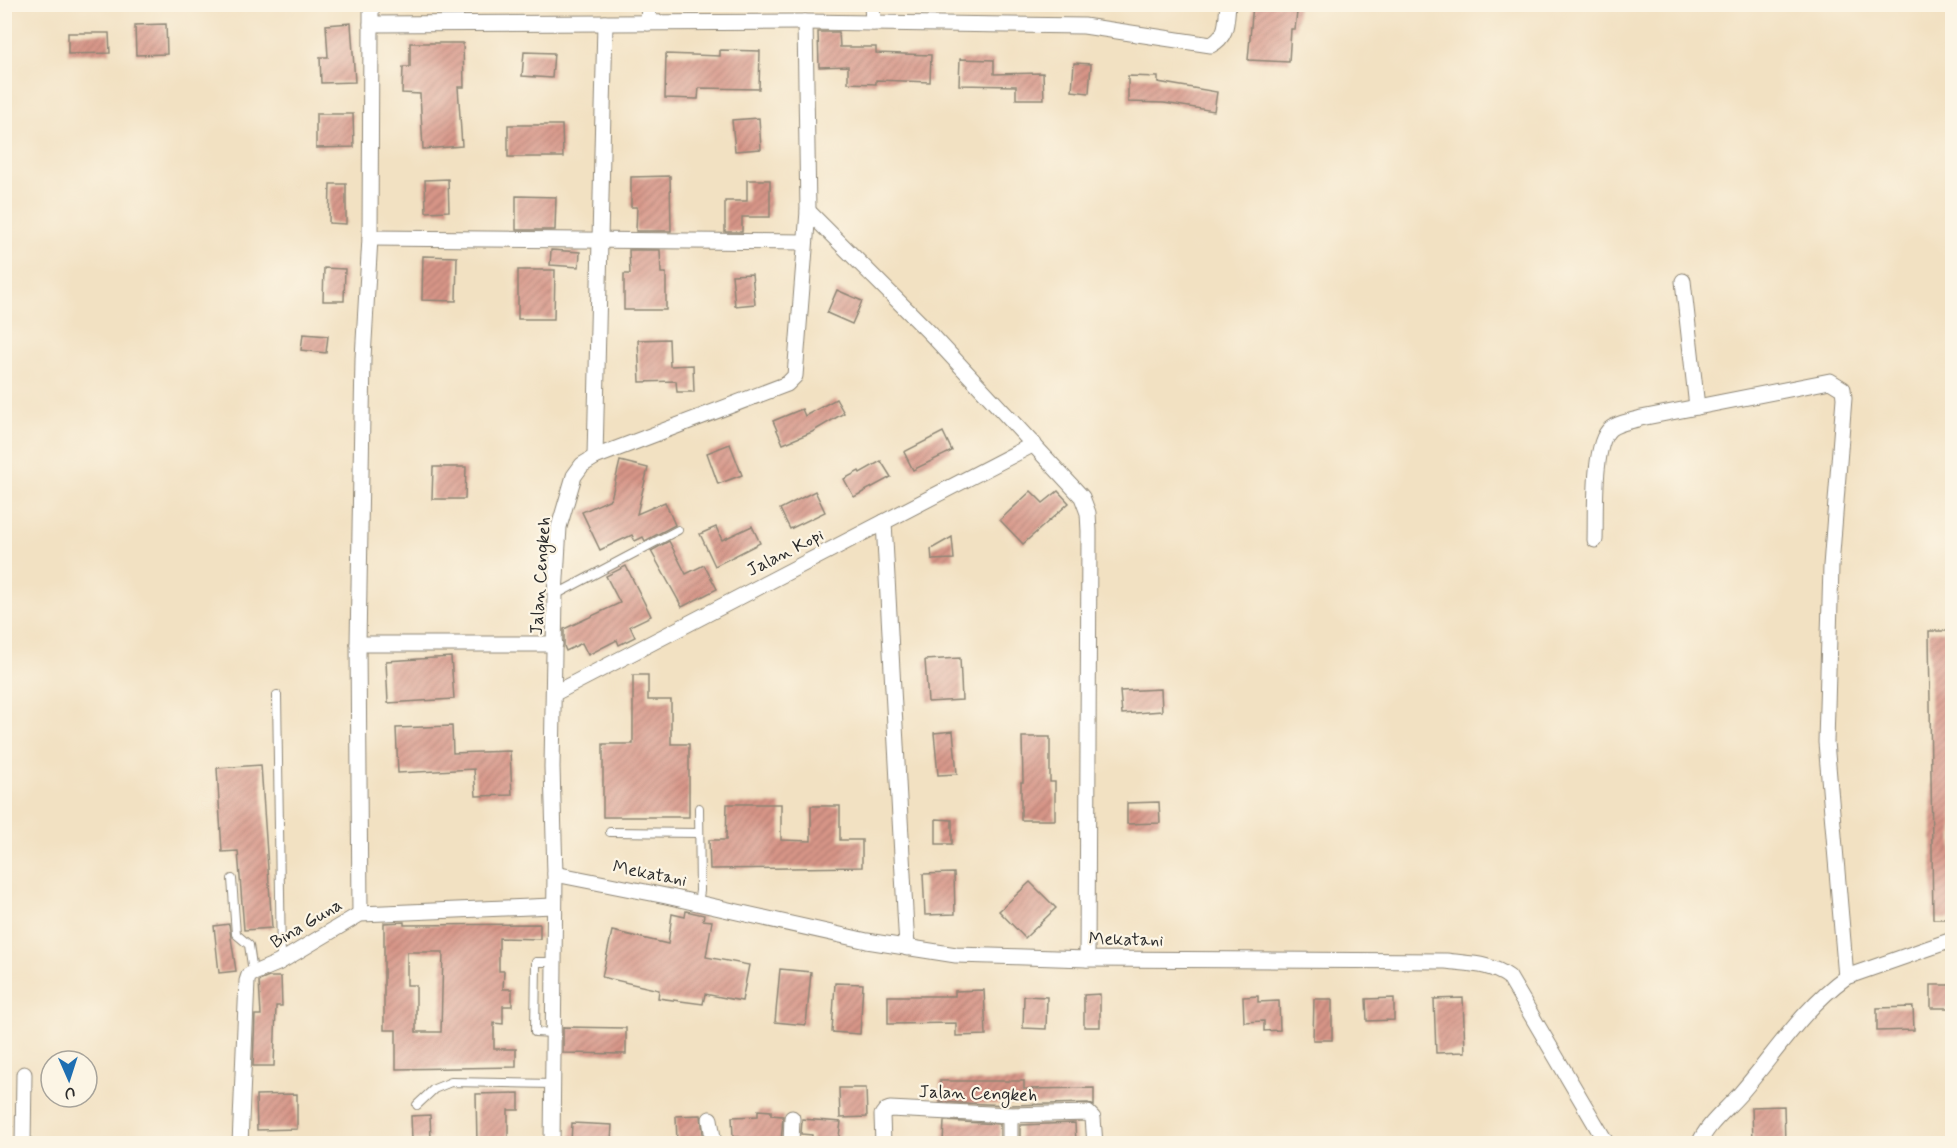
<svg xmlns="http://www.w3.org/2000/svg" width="1957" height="1148" font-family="Mynerve,sans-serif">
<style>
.building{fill:url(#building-hatch);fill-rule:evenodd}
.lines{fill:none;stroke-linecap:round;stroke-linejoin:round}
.service-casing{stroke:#8e8676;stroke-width:10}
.minor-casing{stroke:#8e8676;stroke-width:17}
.service{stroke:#fff;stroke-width:8}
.minor{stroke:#fff;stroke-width:15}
.labels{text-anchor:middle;stroke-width:4.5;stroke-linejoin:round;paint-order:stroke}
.street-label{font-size:18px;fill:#2b2b2b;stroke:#fcf5e5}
</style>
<defs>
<pattern id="building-hatch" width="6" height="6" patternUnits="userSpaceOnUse" patternTransform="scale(1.5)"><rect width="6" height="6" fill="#d79587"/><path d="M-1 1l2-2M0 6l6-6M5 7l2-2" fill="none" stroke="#af7a6f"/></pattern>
</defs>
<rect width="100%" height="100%" fill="#fcf5e5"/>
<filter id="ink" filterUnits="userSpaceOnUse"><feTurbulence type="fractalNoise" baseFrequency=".0167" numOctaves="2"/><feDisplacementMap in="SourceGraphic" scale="12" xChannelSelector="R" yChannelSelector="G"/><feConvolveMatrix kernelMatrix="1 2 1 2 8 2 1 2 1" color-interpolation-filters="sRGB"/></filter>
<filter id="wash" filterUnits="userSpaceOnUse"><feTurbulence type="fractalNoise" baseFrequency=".008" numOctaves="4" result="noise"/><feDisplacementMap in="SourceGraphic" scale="24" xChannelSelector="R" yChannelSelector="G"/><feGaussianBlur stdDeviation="1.35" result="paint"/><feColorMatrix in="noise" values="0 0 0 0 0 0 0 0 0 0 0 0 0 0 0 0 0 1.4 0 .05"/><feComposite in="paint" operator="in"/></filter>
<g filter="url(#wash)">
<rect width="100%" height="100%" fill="#f2e1c2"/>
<g id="blocks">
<g class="building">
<path d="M1253 4H1298L1295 29H1291L1289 62 1248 60Z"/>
<path d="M351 23 355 82 321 83 320 57H328L326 25Z"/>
<path d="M166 24 167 54 136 55 135 25Z"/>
<path d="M818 32H839L840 47H876V53L931 55 930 82 876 80V84L848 83V66L819 67Z"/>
<path d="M68 33H109L110 53 68 54Z"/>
<path d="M410 43H463L464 87H458L462 146 423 149 420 94 402 93 403 67H410Z"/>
<path d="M720 50 760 51 759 89 699 88 698 99 665 98 666 54 720 56Z"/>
<path d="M524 52 554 53 552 78 522 76Z"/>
<path d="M960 59 994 60V74L1043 73 1044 99H1016V86L959 85Z"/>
<path d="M1074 63 1091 64 1089 93 1072 91Z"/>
<path d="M1128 76 1158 77V82L1217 92 1214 111 1164 103 1128 102Z"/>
<path d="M316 114H353L354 147 316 148Z"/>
<path d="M759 118 761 149 735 151 732 120Z"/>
<path d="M508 125H562L563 157H508Z"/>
<path d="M670 176 671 231H636L637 207H631V177Z"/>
<path d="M448 179 449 211 426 212 425 180Z"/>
<path d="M747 180H770V217H742V232H725V201H747Z"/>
<path d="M330 184H346V224L329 223Z"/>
<path d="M516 196 556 197 555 230H516Z"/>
<path d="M551 250 580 252 579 267 550 265Z"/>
<path d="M629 250H660L661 273H666V310H624V274H630Z"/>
<path d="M423 256 457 257 456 301 422 300Z"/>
<path d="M324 268 345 269 344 301H323Z"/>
<path d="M518 270H555L554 319H518Z"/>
<path d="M752 274 755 304 735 306 732 275Z"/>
<path d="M837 290 862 301 852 324 827 313Z"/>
<path d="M303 334 328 336 326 353 301 350Z"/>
<path d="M669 339 670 366 693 365 694 392H677L676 381 640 382 638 340Z"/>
<path d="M836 399 844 413 812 432 783 444 773 421 802 409 805 416Z"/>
<path d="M943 432 952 451 913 470 904 452Z"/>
<path d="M730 444 742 475 718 484 707 453Z"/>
<path d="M620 461 648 468 637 514 665 502 675 525 645 541 643 537 635 541 632 535 600 550 582 512 611 499Z"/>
<path d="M881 461 891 477 854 497 844 479 859 471 860 473Z"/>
<path d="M433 467H466L465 499H432Z"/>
<path d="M815 491 825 512 790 529 780 509Z"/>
<path d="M1031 491 1043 503 1058 491 1069 503 1023 544 1000 520Z"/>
<path d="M752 526 760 543 715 566 700 534 716 527 722 540Z"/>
<path d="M952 537 954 559 932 560 931 549Z"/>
<path d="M669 541 686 574 704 565 717 589 682 607 651 551Z"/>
<path d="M626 566 651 616 630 626 635 637 619 645 617 640 588 655 582 643 566 651 564 646V629L620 603 606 576Z"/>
<path d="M1929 631H1953V919H1933Z"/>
<path d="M451 657 454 699 388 703 386 661Z"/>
<path d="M960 658 962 700 928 702 925 660Z"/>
<path d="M633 675H648V700H671V744H689V817H603V744H633Z"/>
<path d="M1161 689 1162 711 1122 714 1120 691Z"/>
<path d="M452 726 453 753 510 751 512 795 476 796 474 769 398 773 396 728Z"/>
<path d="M953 731 957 774 938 775 934 733Z"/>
<path d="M1022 737H1050V782H1055V820H1021V782H1023Z"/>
<path d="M261 765 272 928 244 930 238 851 222 852 217 768Z"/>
<path d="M1159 802 1160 823 1127 824V803Z"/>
<path d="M727 804H781V840L811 841V806H840V840H862V867L710 869 709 840H726Z"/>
<path d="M936 819 952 820V844H936Z"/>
<path d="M954 873 955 914 925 915 923 874Z"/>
<path d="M1030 882 1056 908 1025 938 999 911Z"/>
<path d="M686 911 704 915 703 920 712 921 706 957 749 965 742 1001 705 994 703 1004 658 998 659 990 602 977 612 931 668 944 672 914 685 917Z"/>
<path d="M404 922V925L540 924V939L499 938V971H504L503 989H512V1006H503V1024L494 1023V1049H516V1067L396 1069V1030H384V923ZM407 952H443L441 1032H416V985H407Z"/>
<path d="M229 924 236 971 219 973 214 926Z"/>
<path d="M780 969 811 972 806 1025 775 1022Z"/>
<path d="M269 977H281L282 1006H276L274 1066H253L255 1015H261L259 981Z"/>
<path d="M835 983 863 984 860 1034 832 1032Z"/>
<rect x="1931" y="985" width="22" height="23"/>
<path d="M984 990 986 1035 956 1036V1023L888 1024V996H955V991Z"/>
<path d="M1100 994V1027H1084V995Z"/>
<path d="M1024 996 1047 997 1046 1029 1023 1028Z"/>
<path d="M1258 996V1002L1279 1001 1280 1030 1264 1031V1021L1244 1022 1243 997Z"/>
<path d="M1394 998V1020L1367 1021 1366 999Z"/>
<path d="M1463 998 1465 1052 1436 1053 1434 999Z"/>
<path d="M1314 999H1332V1040H1313Z"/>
<path d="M1913 1007 1914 1030 1877 1031V1008Z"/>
<path d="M563 1027 626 1028V1054L563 1053Z"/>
<path d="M940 1081H1024V1089L1094 1088V1106L1088 1103 1010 1105 940 1102Z"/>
<path d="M839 1088H866L867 1117 840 1118Z"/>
<path d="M519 1093V1110H508V1143H477L476 1094Z"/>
<path d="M297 1094V1129L257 1130 256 1095Z"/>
<path d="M1784 1106 1785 1143H1753L1752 1107Z"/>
<path d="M758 1110 771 1111V1115L783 1116 781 1143H740V1137H733L732 1117 758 1116Z"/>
<path d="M430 1115 431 1139 412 1140 411 1116Z"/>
<path d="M701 1115 704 1143H677L676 1116Z"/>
<path d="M802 1119 841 1122 838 1143H812V1135L801 1134Z"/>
<path d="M944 1121 1000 1124V1143H943Z"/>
<path d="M572 1123 612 1125 611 1143H571Z"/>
<path d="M1075 1123 1076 1143H1020V1125Z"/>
</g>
</g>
</g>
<g filter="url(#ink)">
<use href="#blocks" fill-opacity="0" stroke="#8e8676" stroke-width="1.5"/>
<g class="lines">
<g class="service-casing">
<g id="service">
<path d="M555 595 678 530"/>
<path d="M277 695 281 960"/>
<path d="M610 832 699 833"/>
<path d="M232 879 236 934 249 945 253 972"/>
<path d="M698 903 700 891 699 808"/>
<path d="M553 962H536L535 1032 553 1033"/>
<path d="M417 1105 434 1089 451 1082 553 1084"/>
</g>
</g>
<g class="minor-casing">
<g id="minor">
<path d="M371 4V24L805 22 1084 26 1211 45C1228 36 1226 22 1228 4"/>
<path d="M872 4 873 23"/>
<path d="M648 23 649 4"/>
<path d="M808 211 930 333 1082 497 1088 513 1089 531 1087 959"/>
<path d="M370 238 805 242"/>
<path d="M1683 281 1697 407"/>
<path d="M595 457 605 23"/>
<path d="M884 522 907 948"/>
<path d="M1595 540C1596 516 1592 445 1610 429 1617 423 1632 421 1641 418L1830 381 1843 389 1844 398 1831 566 1826 742 1846 977"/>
<path d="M358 644H555"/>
<path d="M555 693 1034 444"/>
<path d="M555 874 666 896 867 941 956 955 1087 959 1446 961C1469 964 1490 963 1509 977L1607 1144"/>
<path d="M360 914 358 644 363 358 370 238 371 24"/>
<path d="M1010 1115V1144"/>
<path d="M710 1119 714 1144"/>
<path d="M23 1144 24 1074"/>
<path d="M240 1144 247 981 249 975 278 963 360 914 553 906"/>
<path d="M552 1144 555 874 552 767 555 595 559 527 574 476 582 465 595 457 787 384 795 376 808 211 805 22"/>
<path d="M791 1144 792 1118"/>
<path d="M883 1144 882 1115 885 1111 890 1109 1010 1115 1088 1113 1093 1118 1095 1144"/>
<path d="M1699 1144C1707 1124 1726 1110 1740 1094 1774 1055 1803 1008 1846 977L1952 940"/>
</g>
</g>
<use href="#service" class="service"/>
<use href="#minor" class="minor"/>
</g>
</g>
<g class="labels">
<g class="street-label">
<text transform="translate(785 552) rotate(-27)" y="6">Jalan Kopi</text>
<text transform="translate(540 576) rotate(-86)" y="6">Jalan Cengkeh</text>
<text transform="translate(650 873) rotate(11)" y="6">Mekatani</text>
<text transform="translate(306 923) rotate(-31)" y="6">Bina Guna</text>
<text transform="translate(1126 939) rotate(1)" y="6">Mekatani</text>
<text transform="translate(978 1093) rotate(2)" y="6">Jalan Cengkeh</text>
</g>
</g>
<rect width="1957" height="1148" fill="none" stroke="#fcf5e5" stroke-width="24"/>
<g transform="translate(69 1079) rotate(177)"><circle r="28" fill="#fcf5e5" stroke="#a8a49b" stroke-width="1.5"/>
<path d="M0-4.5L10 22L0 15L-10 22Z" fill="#1f6fb2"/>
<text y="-9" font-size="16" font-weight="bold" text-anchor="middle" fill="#2b2b2b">U</text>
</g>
</svg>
